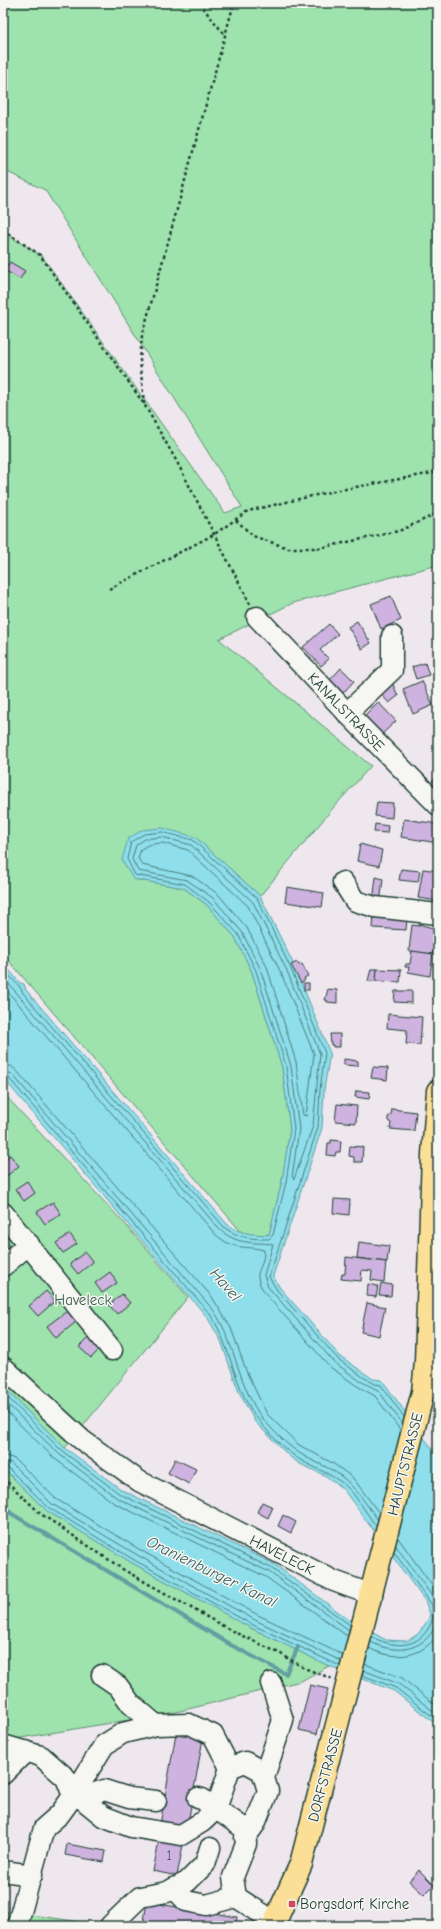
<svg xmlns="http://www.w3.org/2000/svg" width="441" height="1929" font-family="'Comic Neue',sans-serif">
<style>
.green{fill:#9ee2ad;stroke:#5e9070}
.water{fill:#8edeeb;stroke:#629ea2}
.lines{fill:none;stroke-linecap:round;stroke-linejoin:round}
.shore{stroke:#4b7d7d;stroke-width:1}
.stream{stroke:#629ea2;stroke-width:4}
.building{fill:#ceb2df;stroke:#1f3d34}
.minor-casing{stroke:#1f3d34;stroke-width:23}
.major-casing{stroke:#1f3d34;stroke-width:25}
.path{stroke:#1f3d34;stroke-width:2.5;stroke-dasharray:3 3;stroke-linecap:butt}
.minor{stroke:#f6f6f2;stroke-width:20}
.major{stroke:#fbdf96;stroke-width:22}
.poi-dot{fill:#d1495b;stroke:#f6f6f2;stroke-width:1.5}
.labels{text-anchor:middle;stroke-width:3;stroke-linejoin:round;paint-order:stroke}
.number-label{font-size:13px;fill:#4b5a5f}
.street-label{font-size:15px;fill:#1f3d34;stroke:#f6f6f2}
.park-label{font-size:15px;fill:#385e4c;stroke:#f6f6f2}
.poi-label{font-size:15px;fill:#1f3d34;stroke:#f6f6f2;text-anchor:start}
.water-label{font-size:16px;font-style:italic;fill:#355d59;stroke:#f6f6f2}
</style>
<rect width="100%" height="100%" fill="#eee8ee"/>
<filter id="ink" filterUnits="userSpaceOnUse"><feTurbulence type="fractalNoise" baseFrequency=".025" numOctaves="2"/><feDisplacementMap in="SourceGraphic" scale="8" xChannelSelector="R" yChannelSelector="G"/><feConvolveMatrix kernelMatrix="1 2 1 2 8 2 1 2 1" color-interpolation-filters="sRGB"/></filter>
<g filter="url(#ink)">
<g class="green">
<path d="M3 3H438V565L293 603 219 639 371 766 333 808 260 896 195 837 133 879 184 888 207 905 235 937 252 972 282 1067 290 1129 282 1181 269 1235 243 1234 3 954V232L42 256 225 513 242 507 45 190 3 170Z"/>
<path d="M3 1093 125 1224 188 1297 65 1448 3 1387Z"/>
<path d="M3 1468 47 1511 134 1564 251 1628 329 1666 301 1681 176 1712 3 1741Z"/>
<path d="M3 1911 110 1926H3Z"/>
</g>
<path class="water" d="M162 828 195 837 260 896 295 967 330 1053 324 1090 322 1128 273 1276 280 1288 340 1356 373 1379 382 1380 438 1457V1726L394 1691 329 1666 251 1628 134 1564 47 1511 3 1468V1387L65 1448 122 1490 274 1564 348 1619 386 1640 407 1641 418 1634 428 1620 430 1614 425 1601 343 1489 326 1476 300 1464 290 1457 255 1422 238 1390 221 1341 207 1317 3 1078V963L20 983 24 984 26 990 227 1224C240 1235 253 1234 269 1235L282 1181 290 1129 282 1067 252 972 235 937 207 905 184 888 133 879 122 860 128 839 142 830Z"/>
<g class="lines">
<g class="shore">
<path d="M162 837 191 845 253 902 287 971 320 1054 313 1126 294 1179 292 1177 299 1129 291 1066 260 968 242 932 213 898 187 880 138 871 132 859 136 845 145 839Z"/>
<path d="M162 843 188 850 248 906 281 973 314 1054 306 1116 303 1115 296 1062 267 967 247 928 218 894 192 876 142 865 138 858 141 849 148 845Z"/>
<path d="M3 969 20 987 23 993 224 1227C237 1238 252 1239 269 1239L273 1235 286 1182 294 1129 286 1066 256 971 238 934 209 902 185 884 135 875 127 859 131 842 144 834 162 832 193 840 257 898 291 969 325 1053 320 1089 318 1127 269 1277 277 1290 338 1359 363 1377 375 1384 381 1385 404 1417"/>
<path d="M3 977 220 1230C238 1245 252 1242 273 1244L264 1275 268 1287 334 1362 360 1381 378 1390 402 1423"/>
<path d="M3 986 216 1235C235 1251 243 1245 264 1250 264 1274 248 1270 268 1297L330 1367 357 1386 375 1396 401 1431"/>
<path d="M3 1065 11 1066 16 1070 212 1297 231 1328 247 1373 267 1414 299 1445 334 1464 353 1478 379 1513"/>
<path d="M3 1071 12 1074 214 1311C236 1344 238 1387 263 1419 274 1432 289 1447 304 1456 316 1463 329 1467 341 1476 356 1488 366 1504 378 1520"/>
<path d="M3 1076 8 1077 210 1314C232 1347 234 1391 260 1422 271 1436 287 1452 302 1461 317 1469 331 1474 345 1485 357 1496 366 1513 376 1526"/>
<path d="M3 1393 62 1451 120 1494 271 1568 350 1625"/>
<path d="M3 1400 59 1454 117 1498 269 1572 349 1630"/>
<path d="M3 1408 55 1459 114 1503 266 1577 347 1636"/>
<path d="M3 1455 15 1459 56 1499 142 1551 258 1615 343 1655"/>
<path d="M3 1461 11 1463 52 1504 139 1556 255 1620 341 1661"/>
<path d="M3 1466 7 1467 49 1508 136 1561 253 1625 340 1666"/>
<path d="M398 1538 438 1594"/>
<path d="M396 1546 432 1596 438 1609"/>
<path d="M372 1637C391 1647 415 1650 428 1629 433 1621 434 1614 432 1605L394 1552"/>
<path d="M371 1642C396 1656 430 1651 438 1618"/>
<path d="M369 1648C393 1661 423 1659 438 1633"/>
<path d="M365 1664 402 1678 438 1707"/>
<path d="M363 1670 399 1684 438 1715"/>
<path d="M362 1675 396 1688 438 1721"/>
</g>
<path class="stream" d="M3 1505 12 1514 231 1645 286 1674 298 1647"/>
</g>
<g class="building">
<path d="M10 262 25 271 20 279 4 270Z"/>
<path d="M391 596 401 620 381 629 371 604Z"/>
<path d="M357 621 371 643 362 649 348 627Z"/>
<path d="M329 624 338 634 320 650 329 659 321 666 303 647Z"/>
<path d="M425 663 429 675 416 679 412 667Z"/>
<path d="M341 668 354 681 342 694 329 681Z"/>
<path d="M391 680 398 696 389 703 378 691Z"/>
<path d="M422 681 433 705 413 714 403 689Z"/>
<path d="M378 702 396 721 381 735 363 717Z"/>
<path d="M438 776V787L432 781Z"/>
<path d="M377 802 393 803 392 818 375 816Z"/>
<path d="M404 819 438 824V843L401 837Z"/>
<path d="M375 824 388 826 387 833 374 832Z"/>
<path d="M360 844 382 850 379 866 357 861Z"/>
<path d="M401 869 420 871 418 882 399 880Z"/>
<path d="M423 869 438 871V901L418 898Z"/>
<path d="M376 877 383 879 380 903 373 902Z"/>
<path d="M287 887 324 893 322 907 285 902Z"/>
<path d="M374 914 407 917 406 930 373 928Z"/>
<path d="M419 924 436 929 433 954 409 951 412 925 419 926Z"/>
<path d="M412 951 433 954 430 976 408 972 409 967H405L406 964H410Z"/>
<path d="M297 962 299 965 302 964 308 976 304 978 305 980 301 983 291 965Z"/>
<path d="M371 969H377L376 981H368Z"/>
<path d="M377 969 401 970 400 982 376 981Z"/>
<rect x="304" y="983" width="5" height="7"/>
<path d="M328 989 337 990V1003L327 1002V1000H325Z"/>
<path d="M395 991H412V1003L394 1002Z"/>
<path d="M388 1014 422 1017 420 1045 406 1044 407 1030 387 1028Z"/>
<path d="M330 1034H340V1047H333V1045H331Z"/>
<path d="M344 1059 358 1061V1066L344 1065Z"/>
<path d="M373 1067 388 1068 387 1080 371 1078Z"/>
<path d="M356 1091 370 1092 369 1099 355 1097Z"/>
<path d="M337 1104 357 1106 356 1123 335 1121Z"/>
<path d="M392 1109 416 1112 414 1131 390 1129 391 1123 388 1121V1117L391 1115Z"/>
<path d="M331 1140 341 1141 340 1152H336L335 1156 327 1155 328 1143H331Z"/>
<path d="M350 1146 363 1147 362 1162H354V1157L349 1156Z"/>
<path d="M10 1155 19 1166 3 1179V1161Z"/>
<path d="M27 1181 35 1193 24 1201 15 1189Z"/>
<path d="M334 1199 350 1200 349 1215 333 1213Z"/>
<path d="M53 1202 61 1214 45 1224 37 1212Z"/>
<path d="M70 1234 77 1244 63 1253 56 1243Z"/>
<path d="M359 1242 389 1246 387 1262 357 1258Z"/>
<path d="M85 1252 93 1262 78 1274 70 1264Z"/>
<path d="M346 1257 386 1262 384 1282 371 1280 372 1271 362 1270 361 1281 341 1279 342 1274H345Z"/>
<path d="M110 1272 117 1283 102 1293 95 1283Z"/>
<path d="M381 1283 392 1285 391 1296 379 1295Z"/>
<path d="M368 1284 378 1286 376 1297 367 1296Z"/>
<path d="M46 1291 55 1301 38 1316 29 1306Z"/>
<path d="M122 1294 130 1303 117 1314 109 1305Z"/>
<path d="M367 1303 385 1307 379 1336 361 1332Z"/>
<path d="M67 1311 76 1322 56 1338 47 1326Z"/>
<path d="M91 1335 102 1347 91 1358 79 1347Z"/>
<path d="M175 1459 196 1469 189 1484 168 1473Z"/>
<path d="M262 1502 273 1507 268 1518 257 1512Z"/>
<path d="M283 1515 296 1522 291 1533 278 1526Z"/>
<path d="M310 1685 328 1689 317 1734 299 1730Z"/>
<path d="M176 1733 203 1738 187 1829 160 1825Z"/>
<path d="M160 1835 184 1840 177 1876 153 1871Z"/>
<path d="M67 1844 106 1851 104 1862 65 1855Z"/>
<path d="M419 1870 434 1885 424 1895 409 1881Z"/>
<path d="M147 1902 237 1917 236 1926H143Z"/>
</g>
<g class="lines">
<g class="minor-casing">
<g id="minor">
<path d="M257 617 347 713 438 805"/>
<path d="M347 713 392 670V636"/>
<path d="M343 882 355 901 375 907 438 914"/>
<path d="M3 1213 112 1350"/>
<path d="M3 1266 29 1244"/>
<path d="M3 1367 82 1440 139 1481 334 1581 372 1595"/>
<path d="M102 1675 118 1686 131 1704 156 1725"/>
<path d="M3 1745 41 1756 66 1778 73 1796 60 1814 44 1828 18 1923"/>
<path d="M3 1774 26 1751"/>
<path d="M264 1777 283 1720 271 1683"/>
<path d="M81 1798 103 1816 131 1827 181 1835 202 1822 216 1809 230 1768 245 1762 262 1771 268 1791 255 1824 245 1838"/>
<path d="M198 1798 202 1799 245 1829 246 1844 233 1877 236 1897 275 1922"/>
<path d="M156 1801 129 1798 104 1790 81 1798 73 1796 104 1745 123 1733 156 1725 189 1724 213 1735 230 1768"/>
<path d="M3 1871 32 1875"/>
<path d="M174 1888 186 1901 206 1905 236 1897"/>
<path d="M110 1926 140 1897 167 1892 187 1882 205 1864 210 1848"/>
</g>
</g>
<g class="major-casing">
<path id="major" d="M273 1926 301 1864 423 1392 426 1362 433 1154 438 1091"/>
</g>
<g class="path">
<path d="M199 3 225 35"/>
<path d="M3 230 40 255 144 404 177 462 250 604"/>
<path d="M144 404 140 360 142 336 234 3"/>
<path d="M236 520 253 536 288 548H320L399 531 438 513"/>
<path d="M109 589 213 535 248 511 329 492 438 472"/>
<path d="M3 1478 41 1514 124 1570 230 1630 281 1654 304 1668 333 1679"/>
</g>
<use href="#minor" class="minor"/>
<use href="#major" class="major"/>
</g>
</g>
<rect class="poi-dot" x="288" y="1900" width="8" height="8" rx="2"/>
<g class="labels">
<g class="number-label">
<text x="169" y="1860">1</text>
</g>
<g class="street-label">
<text transform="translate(346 712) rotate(46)" y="5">KANALSTRASSE</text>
<text transform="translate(405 1464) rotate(-76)" y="5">HAUPTSTRASSE</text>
<text transform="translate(282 1555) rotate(27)" y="5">HAVELECK</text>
<text transform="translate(325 1775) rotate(-75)" y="5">DORFSTRASSE</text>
</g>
<g class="park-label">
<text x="83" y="1305">Haveleck</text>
</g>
<g class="poi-label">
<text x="300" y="1909">Borgsdorf, Kirche</text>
</g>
<g class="water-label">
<text transform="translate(226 1284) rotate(49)" y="6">Havel</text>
<text transform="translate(212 1571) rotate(26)" y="6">Oranienburger Kanal</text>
</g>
</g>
<rect width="441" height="1929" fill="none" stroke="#f6f6f2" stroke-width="16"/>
<rect x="8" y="8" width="425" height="1913" fill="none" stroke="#1f3d34" stroke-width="1.5" filter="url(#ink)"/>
</svg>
